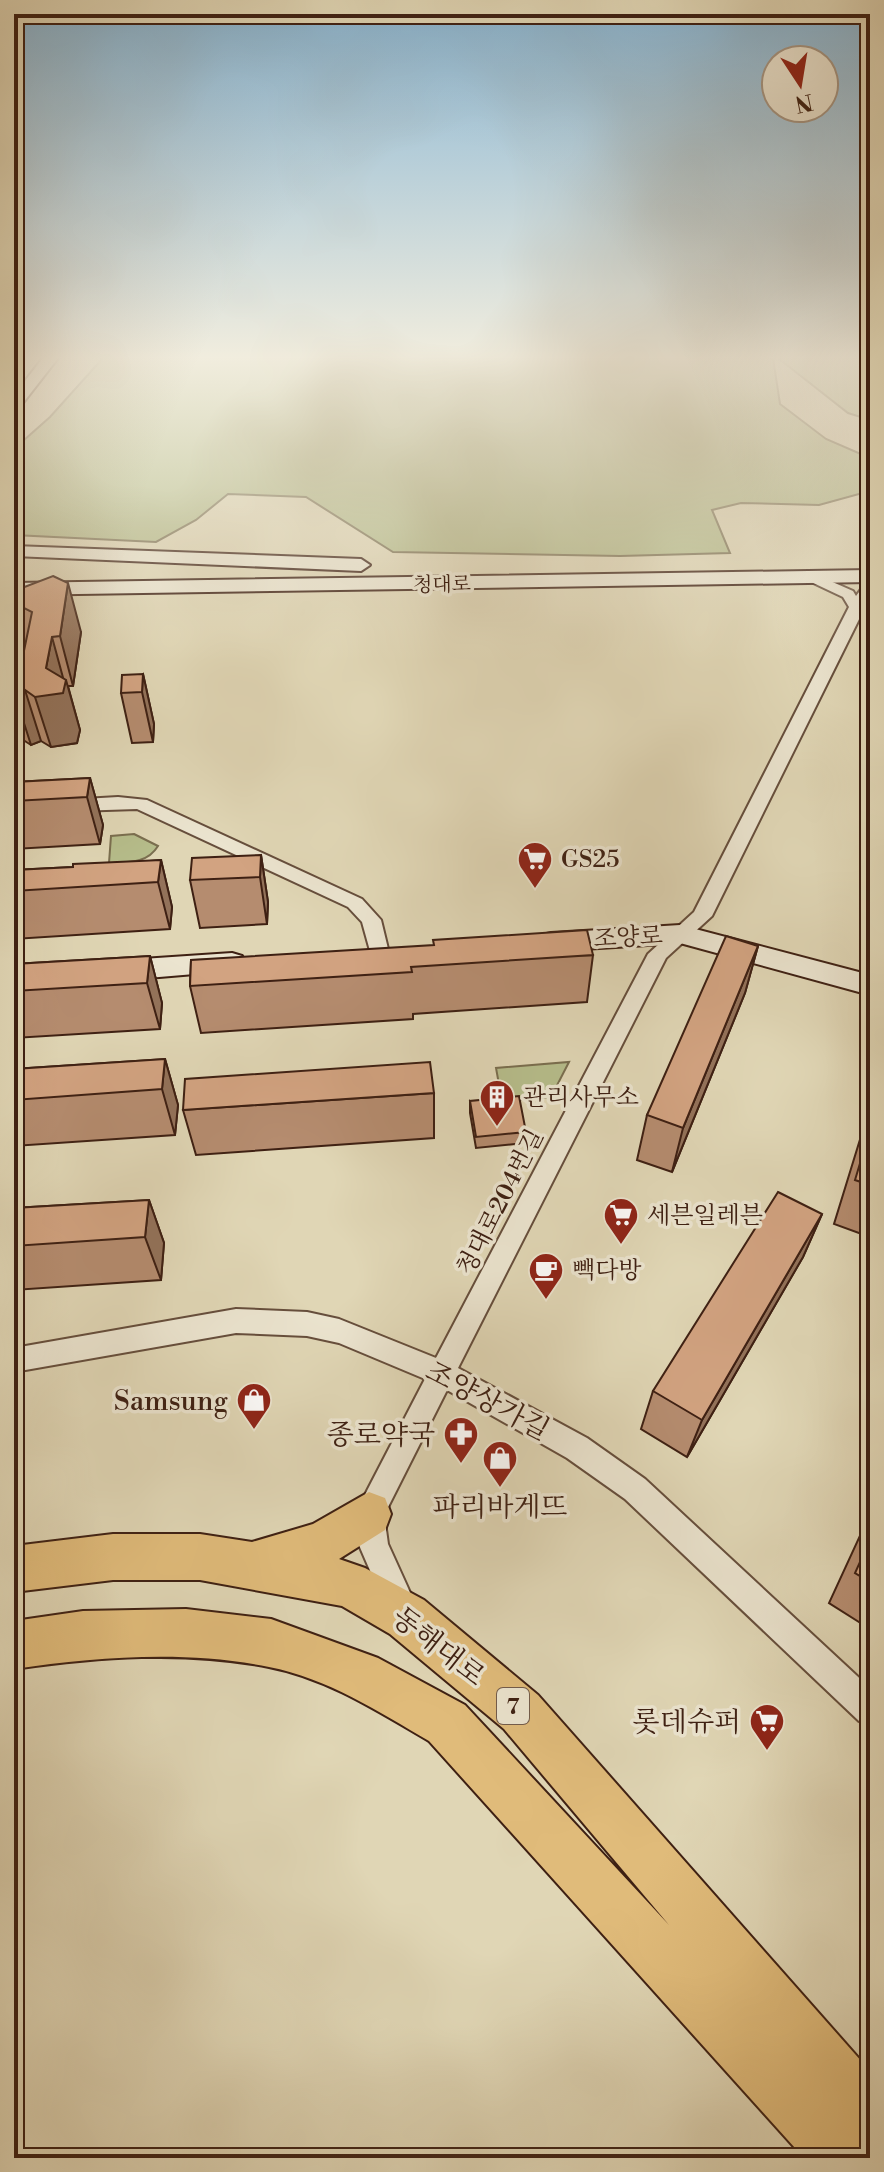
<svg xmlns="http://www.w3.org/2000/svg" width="884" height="2172" font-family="'Libre Bodoni','Noto Serif KR',serif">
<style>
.green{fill:#b6bd8b;stroke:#7a6e4f;stroke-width:2}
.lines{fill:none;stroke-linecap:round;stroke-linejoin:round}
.street-casing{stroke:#664e3c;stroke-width:4}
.secondary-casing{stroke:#3e2013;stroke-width:4}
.primary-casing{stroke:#3e2013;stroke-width:4}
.street{fill:#ebe4cf;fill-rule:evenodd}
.secondary{fill:#ebe4cf;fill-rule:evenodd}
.primary{fill:#e0bb7a;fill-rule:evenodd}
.wall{fill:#b58c6f;stroke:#3e2013;stroke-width:2}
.shaded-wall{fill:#93725a;stroke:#3e2013;stroke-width:2}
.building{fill:#d2a381;stroke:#3e2013;stroke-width:2}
.labels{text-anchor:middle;stroke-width:7;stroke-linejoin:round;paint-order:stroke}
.far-street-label{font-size:20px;fill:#3e2013;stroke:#ebe4cf}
.shield{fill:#ebe4cf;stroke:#725b4b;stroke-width:2}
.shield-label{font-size:22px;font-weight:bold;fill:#3e2013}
.poi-label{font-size:24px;fill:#3e2013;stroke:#ebe4cf;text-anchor:start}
.street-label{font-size:24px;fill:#3e2013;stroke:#ebe4cf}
.near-poi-label{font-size:28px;fill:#3e2013;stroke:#ebe4cf;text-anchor:end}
.near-street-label{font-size:28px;fill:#3e2013;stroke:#ebe4cf}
</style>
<rect width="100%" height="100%" fill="#e0d6b5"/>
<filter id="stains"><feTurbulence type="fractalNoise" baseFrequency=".0025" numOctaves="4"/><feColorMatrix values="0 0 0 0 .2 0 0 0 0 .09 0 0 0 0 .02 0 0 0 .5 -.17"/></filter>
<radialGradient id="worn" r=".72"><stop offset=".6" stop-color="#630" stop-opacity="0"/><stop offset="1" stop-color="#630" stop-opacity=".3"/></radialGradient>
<g class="green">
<path d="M103 358H773L780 404 826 439 870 458V491L819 505 741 503 712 510 730 553 620 556 393 552 306 497 228 494 196 520 156 542 14 535V449L50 417Z"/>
<path d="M778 358H870V420L848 413Z"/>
<path d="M134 834 158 846C147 864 128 862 109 863L111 836Z"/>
<path d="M569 1062 551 1097 502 1101 496 1068Z"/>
</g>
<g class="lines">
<g class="street-casing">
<g id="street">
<path d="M812 573 853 591 856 596 865 584 870 583V597L712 916 666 958 458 1368 587 1438 645 1479 870 1688V1726L859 1721 625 1499 567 1458 447 1390 384 1515 388 1544 417 1608 413 1619 402 1623 391 1619 359 1545 355 1514 425 1379 339 1343 307 1336 236 1333 14 1372V1348L236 1309 307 1312 339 1319 436 1358 648 954 694 912 849 607 843 597 807 580 805 577Z"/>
<path d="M118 797 147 800 362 899 381 920 389 953 379 960 372 958 362 922 348 907 137 809 14 813V803Z"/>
</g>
</g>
<g class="secondary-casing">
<g id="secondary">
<path d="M43 358H58L19 408 14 410V395Z"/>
<path d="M14 546 361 559 370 565 361 571 14 556Z"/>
<path d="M870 570V582L14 595V583Z"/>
<path d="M680 925 870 975V995L680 943 551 951 542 949 538 942 542 935 551 933Z"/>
<path d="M232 953 242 956 246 963 242 970 112 981 102 978 98 971 102 964 112 961Z"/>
</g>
</g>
<g class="primary-casing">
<path id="primary" d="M369 1492 385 1498 391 1514 385 1530 339 1559 365 1568 424 1600 538 1695 870 2071V2158H804L429 1741C379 1712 327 1678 269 1667 185 1650 98 1657 14 1669V1621L83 1611 186 1609 271 1619 378 1658 465 1705 669 1925 504 1729 390 1634 342 1606 200 1580H113L14 1592V1546L113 1534H200L252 1542 313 1524Z"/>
</g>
<use href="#street" class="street"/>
<use href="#secondary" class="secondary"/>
<use href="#primary" class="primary"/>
</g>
<g class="wall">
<path d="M14 591 81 632 73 686H68L80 730 77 743 51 747 41 741 31 745 14 734V673L20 670 24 650 16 645 14 639Z"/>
<path d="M143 674 154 724 153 742 132 743 121 693Z"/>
<path d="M90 778 103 825 100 844 14 849V782Z"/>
<path d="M261 855 268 902 267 924 200 928 190 880Z"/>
<path d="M161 860 172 907 170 929 14 939V870L73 867Z"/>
<path d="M758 946 745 993 672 1172 637 1160 647 1115Z"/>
<path d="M593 955 587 1002 413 1014V1019L201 1033 190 986 191 960Z"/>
<path d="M150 956 162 1003 160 1029 14 1038V964Z"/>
<path d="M165 1059 178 1105 175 1135 14 1146V1069Z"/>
<path d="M434 1093V1138L196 1155 183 1110Z"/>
<path d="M470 1101 526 1132 525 1143 476 1148 470 1113Z"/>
<path d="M870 1107V1237L834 1224Z"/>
<path d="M149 1200 164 1243 161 1280 14 1290V1208Z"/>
<path d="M822 1214 803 1257 687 1457 641 1429 653 1391Z"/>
<path d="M870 1514V1629L829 1603Z"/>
</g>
<g class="shaded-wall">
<path d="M68 583 81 632 73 686 60 636Z"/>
<path d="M52 637 65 685 66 680 80 730 77 743 51 747 35 697 46 668Z"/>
<path d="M143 674 154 724 153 742 142 692Z"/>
<path d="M25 690 41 741 31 745 15 695Z"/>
<path d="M90 778 103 825 100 844 87 797Z"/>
<path d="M261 855 268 902 267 924 260 877Z"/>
<path d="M161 860 172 907 170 929 158 882Z"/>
<path d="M758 946 745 993 672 1172 683 1128Z"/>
<path d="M150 956 162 1003 160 1029 147 983Z"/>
<path d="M165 1059 178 1105 175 1135 162 1089Z"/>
<path d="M149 1200 164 1243 161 1280 145 1237Z"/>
<path d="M822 1214 803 1257 687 1457 702 1420Z"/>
</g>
<g class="building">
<path d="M53 576 68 583 60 636 52 637 46 668 66 680 63 693 35 697 25 690 15 695 14 694V673L20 670 32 612 14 603V591Z"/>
<path d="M143 674 142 692 121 693 122 675Z"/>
<path d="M90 778 87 797 14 801V782Z"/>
<path d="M261 855 260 877 190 880 192 858Z"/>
<path d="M161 860 158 882 14 891V870L73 867V864Z"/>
<path d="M587 930 593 955 411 967 412 972 190 986 191 960 434 945 433 940Z"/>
<path d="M726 936 758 946 683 1128 647 1115Z"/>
<path d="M150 956 147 983 14 991V964Z"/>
<path d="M165 1059 162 1089 14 1100V1069Z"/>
<path d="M430 1062 434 1093 183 1110 185 1079Z"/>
<path d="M519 1096 526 1132 476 1137 470 1101Z"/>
<path d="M870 1130V1185L855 1180Z"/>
<path d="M778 1192 822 1214 702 1420 653 1391Z"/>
<path d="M149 1200 145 1237 14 1246V1208Z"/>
<path d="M870 1540V1582L855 1573Z"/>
</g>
<linearGradient id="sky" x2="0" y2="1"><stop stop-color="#87b5d4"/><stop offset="0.54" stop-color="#f1edde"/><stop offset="1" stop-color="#f1edde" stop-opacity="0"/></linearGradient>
<rect width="884" height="662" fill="url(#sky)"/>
<defs>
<g id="supermarket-pin" transform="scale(1.8)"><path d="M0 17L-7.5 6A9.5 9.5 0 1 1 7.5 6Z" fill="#8f2418" stroke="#ebe4cf"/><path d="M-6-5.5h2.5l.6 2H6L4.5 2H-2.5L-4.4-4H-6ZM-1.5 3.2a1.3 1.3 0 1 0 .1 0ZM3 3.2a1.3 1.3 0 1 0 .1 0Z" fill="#fff"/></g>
<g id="building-pin" transform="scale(1.8)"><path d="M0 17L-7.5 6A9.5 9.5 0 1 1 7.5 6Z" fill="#8f2418" stroke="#ebe4cf"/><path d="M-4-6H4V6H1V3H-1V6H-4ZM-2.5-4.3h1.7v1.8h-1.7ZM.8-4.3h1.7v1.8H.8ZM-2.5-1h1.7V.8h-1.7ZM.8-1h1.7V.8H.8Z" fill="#fff"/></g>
<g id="cafe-pin" transform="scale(1.8)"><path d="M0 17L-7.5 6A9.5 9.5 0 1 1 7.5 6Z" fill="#8f2418" stroke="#ebe4cf"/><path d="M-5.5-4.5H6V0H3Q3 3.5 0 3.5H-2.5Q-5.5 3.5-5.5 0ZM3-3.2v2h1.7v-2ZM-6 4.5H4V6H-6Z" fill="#fff"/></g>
<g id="shop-pin" transform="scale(1.8)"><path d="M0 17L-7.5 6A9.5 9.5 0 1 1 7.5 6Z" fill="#8f2418" stroke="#ebe4cf"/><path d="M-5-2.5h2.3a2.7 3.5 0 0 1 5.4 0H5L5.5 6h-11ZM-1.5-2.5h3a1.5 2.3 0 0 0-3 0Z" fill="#fff"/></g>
<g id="pharmacy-pin" transform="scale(1.8)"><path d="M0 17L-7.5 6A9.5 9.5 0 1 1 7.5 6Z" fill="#8f2418" stroke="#ebe4cf"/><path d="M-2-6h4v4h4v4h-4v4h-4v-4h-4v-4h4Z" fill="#fff"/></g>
</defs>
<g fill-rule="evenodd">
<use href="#supermarket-pin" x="535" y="859"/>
<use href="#building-pin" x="497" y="1097"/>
<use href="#supermarket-pin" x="621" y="1215"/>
<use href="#cafe-pin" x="546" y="1270"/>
<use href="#shop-pin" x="254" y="1400"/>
<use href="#pharmacy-pin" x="461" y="1434"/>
<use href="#shop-pin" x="500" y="1458"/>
<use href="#supermarket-pin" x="767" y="1721"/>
</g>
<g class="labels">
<g class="far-street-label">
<text transform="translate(442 584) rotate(-1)" y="7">청대로</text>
</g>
<rect class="shield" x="497" y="1688" width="32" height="36" rx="6"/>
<g class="shield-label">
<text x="513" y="1714">7</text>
</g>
<g class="poi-label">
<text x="561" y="867">GS25</text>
<text x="523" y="1105">관리사무소</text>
<text x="647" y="1223">세븐일레븐</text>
<text x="572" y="1278">빽다방</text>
</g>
<g class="street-label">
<text transform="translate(628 937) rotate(-3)" y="8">조양로</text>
<text transform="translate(500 1202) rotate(-63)" y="8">청대로204번길</text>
</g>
<g class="near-poi-label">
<text x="228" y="1410">Samsung</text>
<text x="435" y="1444">종로약국</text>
<text x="500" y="1516" text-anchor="middle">파리바게뜨</text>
<text x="741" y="1731">롯데슈퍼</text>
</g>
<g class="near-street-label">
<text transform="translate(488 1400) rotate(28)" y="10">조양상가길</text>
<text transform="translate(439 1646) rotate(38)" y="10">동해대로</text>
</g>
</g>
<rect width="884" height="2172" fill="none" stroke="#e0d6b5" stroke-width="48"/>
<rect x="16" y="16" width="852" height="2140" fill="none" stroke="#3e2013" stroke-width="4"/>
<rect x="24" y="24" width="836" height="2124" fill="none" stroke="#3e2013" stroke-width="2"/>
<g transform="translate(800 84) rotate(168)"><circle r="38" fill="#ebe4cf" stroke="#a69684" stroke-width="2"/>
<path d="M0-6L14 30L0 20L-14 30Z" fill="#8f2418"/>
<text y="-12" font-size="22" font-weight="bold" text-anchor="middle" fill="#3e2013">N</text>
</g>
<rect width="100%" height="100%" filter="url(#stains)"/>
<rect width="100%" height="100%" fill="url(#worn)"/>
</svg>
